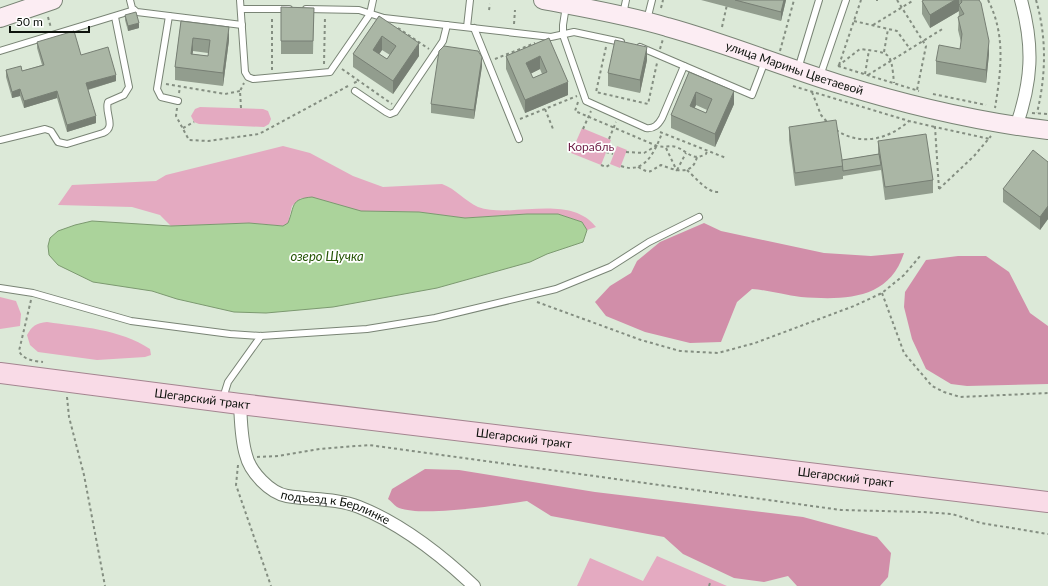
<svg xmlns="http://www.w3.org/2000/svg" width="1048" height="586" font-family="Lato,sans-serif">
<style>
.green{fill:#e4aac1}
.forest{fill:#d18ea9}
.water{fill:#abd39b;stroke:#7c9970}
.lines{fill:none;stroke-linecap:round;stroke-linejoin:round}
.lane-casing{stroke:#798475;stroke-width:8}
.street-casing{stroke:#798475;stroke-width:14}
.secondary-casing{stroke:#798475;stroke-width:20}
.primary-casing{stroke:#a48590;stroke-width:22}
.path{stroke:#848e81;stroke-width:2;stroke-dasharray:3 3;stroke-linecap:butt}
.lane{stroke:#fff;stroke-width:6}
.street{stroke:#fff;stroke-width:12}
.secondary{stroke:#fcedf3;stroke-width:18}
.primary{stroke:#f9dbe7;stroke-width:20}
.wall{fill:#929d8e;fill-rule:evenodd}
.shaded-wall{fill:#777f74}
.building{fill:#aab6a5;stroke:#777f74;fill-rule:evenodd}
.labels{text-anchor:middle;stroke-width:3.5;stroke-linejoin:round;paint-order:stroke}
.street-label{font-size:12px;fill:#0e130d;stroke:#fff}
.park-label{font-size:12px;fill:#73244b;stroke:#fff}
.water-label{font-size:13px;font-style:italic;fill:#255505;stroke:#fff}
</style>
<rect width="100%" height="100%" fill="#dce9d8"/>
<g class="green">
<path d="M200 107 263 109 268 111 271 119 269 124 264 127 199 124 194 122 191 116 195 109Z"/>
<path d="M582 128 611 140 601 165 571 153Z"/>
<path d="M283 146 310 153 353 176 383 187 442 184C456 189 465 201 478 207 512 219 569 193 596 227L587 230 582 222 558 214H527L465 218 419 212 361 211 301 198 292 206 288 223 283 226 249 223 171 226 160 215 132 207 58 205 72 185 156 181 166 175Z"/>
<path d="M617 146 627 150 620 168 610 164Z"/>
<path d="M0 297 16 301 21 314 20 326 0 329Z"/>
<path d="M47 322C81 327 120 329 150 349L151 355 145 357 97 360 38 352 30 345 27 335C32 326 36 323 47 322Z"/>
<path d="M657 556 727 586H577L590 558 643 581Z"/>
</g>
<g class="forest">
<path d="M704 223 721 231 824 253 871 256 904 253C889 301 842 300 801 297 784 295 768 290 752 289L737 302 721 342 690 343 645 332 606 316 595 302 610 286 631 273 637 261 660 242Z"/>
<path d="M958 256H986L1009 272 1030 313 1048 326V384L967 386 951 384 926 369 912 339 904 307 905 292 926 260Z"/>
<path d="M425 469 459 470 595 492 803 517 877 537 891 553 888 577 880 586H797L788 576 764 582 734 578 683 554 664 537 551 516 527 501C501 505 418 518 397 507 394 505 391 501 388 499L392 489Z"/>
</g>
<path class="water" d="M312 197 361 211 419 212 465 218 527 214H558L582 222 587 230 583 242 547 254 530 262 437 288 333 307 266 313 234 312 177 299 152 291 93 282 58 265 49 255 48 246 50 238 58 231 75 225 92 221 171 226 249 223 283 226 288 223C295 206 290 199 312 197Z"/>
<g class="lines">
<g class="lane-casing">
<g id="lane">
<path d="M130 0 132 8 137 12 242 25"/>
<path d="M240 0 245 72 248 77 253 79 330 72 370 14 373 0"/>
<path d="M566 6 563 25V35L586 101 646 128C654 129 658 125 662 118L684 66"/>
<path d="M241 9H289"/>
<path d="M306 9 359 10 384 18 551 37 574 32 621 42"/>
<path d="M623 14 626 0"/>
<path d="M169 16 157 89 161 97 178 101"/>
<path d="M647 20 652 0"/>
<path d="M467 27 470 0"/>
<path d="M474 28 519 139"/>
<path d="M640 47 752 95 765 61"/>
<path d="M0 51 134 10"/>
<path d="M798 69 819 0"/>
<path d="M820 76 846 0"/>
<path d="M355 91 386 112 390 114 395 112 443 41 447 25"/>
<path d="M0 140 45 129 51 131 58 142 67 144 103 133C117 127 104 113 108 102L124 95 129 87 115 17"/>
<path d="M0 288 33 293 131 321 230 334 261 336 367 329 435 318 556 289 610 267 649 242 699 217"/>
<path d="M223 398 228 382 261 336"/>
</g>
</g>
<g class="street-casing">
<g id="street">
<path d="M1016 127C1032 81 1034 47 1021 0"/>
<path id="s1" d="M240 404C241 421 241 439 246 455 250 472 270 493 287 496 311 500 336 498 359 507 402 524 441 555 474 586"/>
</g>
</g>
<g class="secondary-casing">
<g id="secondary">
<path id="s2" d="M543 0C585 8 627 15 667 27 725 43 781 66 839 84 907 105 978 122 1048 130"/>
<path d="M0 18 53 0"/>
</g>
</g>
<g class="primary-casing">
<g id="primary">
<path id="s3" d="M0 373 240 404 1048 502"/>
</g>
</g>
<g class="path">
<path d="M876 0H878"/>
<path d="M897 0 926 46 917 90"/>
<path d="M988 0C1006 35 1001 71 995 108"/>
<path d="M1036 0C1047 38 1046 75 1037 113"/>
<path d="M661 8 663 0"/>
<path d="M489 10 490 4"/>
<path d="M48 17 51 28"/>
<path d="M854 21 897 31 910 49"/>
<path d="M514 24 515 10"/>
<path d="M873 25 914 0"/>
<path d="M722 27 728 0"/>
<path d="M398 28 429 49"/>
<path d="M606 47 596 92 648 104 657 63"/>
<path d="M660 49 663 39"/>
<path d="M780 51 794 0"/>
<path d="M884 52 888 29"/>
<path d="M495 59 535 43"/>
<path d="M324 64 325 16"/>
<path d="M839 65 861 0"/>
<path d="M838 66 919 91"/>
<path d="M838 66 860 49C891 53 891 51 894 83"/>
<path d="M342 69 392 104"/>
<path d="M272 70V17"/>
<path d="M865 74 869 50"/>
<path d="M868 75 944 28"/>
<path d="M354 83 358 81"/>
<path d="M166 84 225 94 240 91"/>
<path d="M793 86 909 121 935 127"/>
<path d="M812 92 821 115 828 123"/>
<path d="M179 93 180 87"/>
<path d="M933 94 986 105"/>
<path d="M578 102 575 111 657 146C665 148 671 145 676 147 688 151 692 162 706 154L707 151"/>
<path d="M177 108 176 116 189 140 208 141 259 134 348 86"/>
<path d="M241 108 240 91 244 83"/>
<path d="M545 109 553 129"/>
<path d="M1032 113 1048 114"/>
<path d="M520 119 577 96"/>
<path d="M183 128 194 122"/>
<path d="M583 129 591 111"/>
<path d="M836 130C860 146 888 140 909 121"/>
<path d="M660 132 726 158"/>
<path d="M609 139 616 122"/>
<path d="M666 148 677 171"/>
<path d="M606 152 613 154"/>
<path d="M626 152 644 153 656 146"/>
<path d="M601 165 606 167 611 164"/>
<path d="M621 166C645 175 655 151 662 133"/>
<path d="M638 167C652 175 649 171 661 165 674 170 692 177 697 157"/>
<path d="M677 170 686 153"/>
<path d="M687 170C696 178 707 193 719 192"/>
<path d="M939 189 974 156 991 136"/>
<path d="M939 189 935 127 990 139"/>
<path d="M882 293 904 353 932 386 944 392 960 397 1048 393"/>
<path d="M31 300 19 351C23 360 35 361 43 362"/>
<path d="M537 302 641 340 680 351 718 353 755 343 854 306 882 293 904 275 921 255"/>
<path d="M67 397 69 417 84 475 105 586"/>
<path d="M257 457 278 456 320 449 369 445 841 510 922 512 952 514 981 523 1048 534"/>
<path d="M238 465 236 485 271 586"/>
<path d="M709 586 710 583"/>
</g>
<use href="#lane" class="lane"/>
<use href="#street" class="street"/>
<use href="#secondary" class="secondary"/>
<use href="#primary" class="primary"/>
</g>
<g class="wall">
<path d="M701 0H786L781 21Z"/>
<path d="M924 0H979L989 54 986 83 936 74V61L960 49 961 42 958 30 959 11 930 28 922 14V1Z"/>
<path d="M281 7 314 8 313 54H281Z"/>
<path d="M125 15 139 28 128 31 125 20Z"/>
<path d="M379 16 419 56 393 94 353 67V54ZM382 50 390 55 387 59 379 54Z"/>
<path d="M181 21 229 40 223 86 175 80V67ZM193 51 208 53V56L192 54Z"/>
<path d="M549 38 568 95 525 113 506 69V56ZM540 69 542 74 533 78 530 74Z"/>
<path d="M37 42 81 55 116 81 88 90 96 123 67 132 57 98 24 108 20 96 12 98 6 77V70L22 71 42 65 37 48Z"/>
<path d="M647 60 640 93 608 86V73Z"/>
<path d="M482 66 474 119 431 113V104Z"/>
<path d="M689 72 734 104 715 147 671 128V115ZM696 105 707 110 706 113 694 108Z"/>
<path d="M789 127 842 160 878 154V141L933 180V193L885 200 881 170 843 176V179L795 186 789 140Z"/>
<path d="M1048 162V219L1040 230 1003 202V189Z"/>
</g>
<g class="shaded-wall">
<path d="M784 0H786L781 21V12Z"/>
<path d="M955 0H959V11L930 28V15Z"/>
<path d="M139 23V28L128 31V26Z"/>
<path d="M229 27V40L223 86V73Z"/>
<path d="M382 36V50L373 63V50Z"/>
<path d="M193 38V51L191 67V54Z"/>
<path d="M989 41V54L986 83V70Z"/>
<path d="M419 43V56L393 94V81Z"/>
<path d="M647 47V60L640 93V80Z"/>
<path d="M540 56V69L526 76V63Z"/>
<path d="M482 57V66L474 119V110Z"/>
<path d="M116 75V81L86 90V83Z"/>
<path d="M568 82V95L525 113V100Z"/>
<path d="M20 89V96L12 98V92Z"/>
<path d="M57 91V98L24 108V101Z"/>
<path d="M734 91V104L715 147V134Z"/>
<path d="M696 92V105L690 119V106Z"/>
<path d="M96 116V123L67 132V125Z"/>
<path d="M1048 206V219L1040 230V217Z"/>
</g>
<g class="building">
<path d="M735 0H784L781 12Z"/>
<path d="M924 0H955L930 15 922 1Z"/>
<path d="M961 0H979L981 3 989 41 986 70 936 61 939 45 960 49 962 34 958 17 964 14 959 5 962 2Z"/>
<path d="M281 7 314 8 313 41H281Z"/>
<path d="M136 12 139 23 128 26 125 15Z"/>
<path d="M379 16 419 43 393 81 353 54ZM382 36 396 46 387 59 373 50Z"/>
<path d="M181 21 229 27 223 73 175 67ZM193 38 210 40 208 56 191 54Z"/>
<path d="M74 31 81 55 108 47 116 75 86 83 96 116 67 125 57 91 24 101 20 89 12 92 6 70 21 66 22 71 44 65 37 42Z"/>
<path d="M549 38 568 82 525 100 506 56ZM540 56 547 72 533 78 526 63Z"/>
<path d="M615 40 647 47 640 80 608 73Z"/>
<path d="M444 46 478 51 482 57 474 110 431 104 439 51Z"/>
<path d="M689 72 734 91 715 134 671 115ZM696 92 712 99 706 113 690 106Z"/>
<path d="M836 120 843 166 795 173 789 127Z"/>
<path d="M926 134 933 180 885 187 878 141Z"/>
<path d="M1033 150 1048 162V206L1040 217 1003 189Z"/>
<path d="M879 154 881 165 843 171 842 160Z"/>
</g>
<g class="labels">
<g class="street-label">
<text dy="4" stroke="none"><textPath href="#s2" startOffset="261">улица Марины Цветаевой</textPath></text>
<text dy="4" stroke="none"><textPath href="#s3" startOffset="204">Шегарский тракт</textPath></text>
<text dy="4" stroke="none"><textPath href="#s3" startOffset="528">Шегарский тракт</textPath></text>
<text dy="4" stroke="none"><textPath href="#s3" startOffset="852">Шегарский тракт</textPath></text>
<text dy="4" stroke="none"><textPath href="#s1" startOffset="162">подъезд к Берлинке</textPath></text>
</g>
<g class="park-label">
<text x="591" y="151">Корабль</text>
</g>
<g class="water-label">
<text x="327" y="261">озеро Щучка</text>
</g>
</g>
<path d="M10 26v6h79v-6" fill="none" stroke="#0e130d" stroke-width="2"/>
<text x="16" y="26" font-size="12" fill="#0e130d" stroke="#ffffff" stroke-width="3" paint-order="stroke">50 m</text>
</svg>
